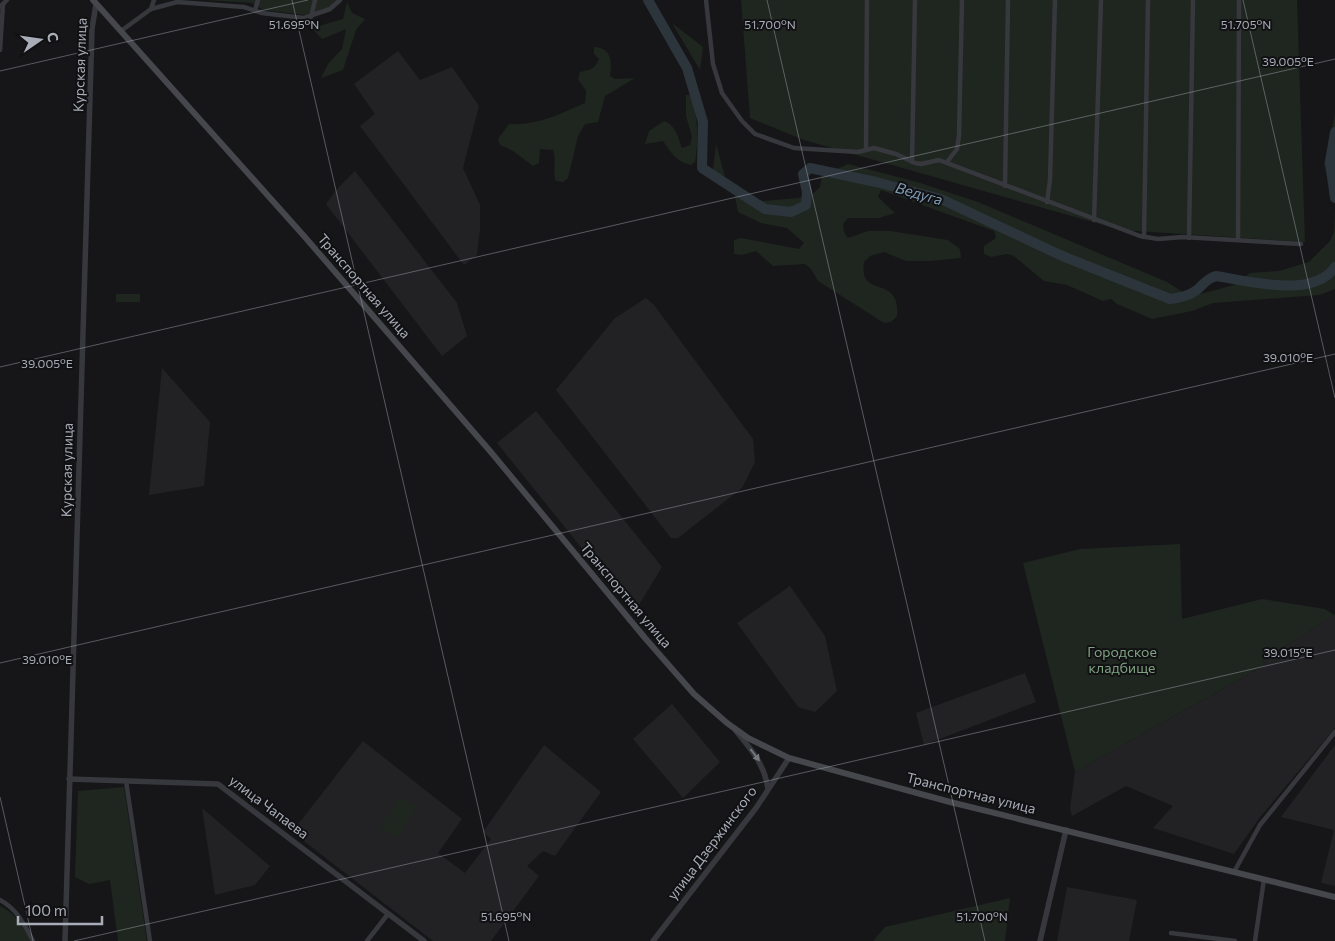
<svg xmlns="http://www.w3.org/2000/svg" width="1335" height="941" font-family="Commissioner,sans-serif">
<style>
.built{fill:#222225}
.green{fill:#1e261f}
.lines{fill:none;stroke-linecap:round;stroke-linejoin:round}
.river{stroke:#2c353c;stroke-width:10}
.minor{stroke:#37383d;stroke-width:4.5}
.tertiary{stroke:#37383d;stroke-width:5.5}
.secondary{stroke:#45474d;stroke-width:6}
.oneway{fill:#757881}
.ticks{fill:none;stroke:#a8adb8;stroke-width:1;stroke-opacity:0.45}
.labels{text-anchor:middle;stroke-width:4;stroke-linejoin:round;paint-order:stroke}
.street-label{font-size:14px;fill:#a8adb8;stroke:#111113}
.park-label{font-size:14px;fill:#7fa381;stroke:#111113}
.water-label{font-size:15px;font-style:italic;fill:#7f9bb3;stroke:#111113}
.ticks-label{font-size:12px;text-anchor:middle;fill:#a8adb8;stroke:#111113;stroke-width:4;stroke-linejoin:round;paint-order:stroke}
</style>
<rect width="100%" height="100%" fill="#161618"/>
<g class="built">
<path d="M398 51 420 80 452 67 479 106 463 168 480 205V229L477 255 464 265 360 126 375 114 354 84Z"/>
<path d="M355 171 457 303 467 336 442 356 326 204 337 189Z"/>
<path d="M646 298 654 305 753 439 755 462 742 488 678 538H671L556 390 615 318Z"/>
<path d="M162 368 210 422 204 486 149 495Z"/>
<path d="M536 411 662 567 634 613 497 443Z"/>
<path d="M790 586 825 636 837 691 815 712 798 707 737 623Z"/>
<path d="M1335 614V728L1261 816 1234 854 1153 828 1173 806 1126 786 1072 816 1070 808 1075 772 1265 665 1263 660Z"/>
<path d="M1025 673 1036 702 924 745 916 713Z"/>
<path d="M672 704 720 762 683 798 633 739Z"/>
<path d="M363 741 462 819 438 853 465 873 491 839 483 832 544 745 601 792 555 856 543 851 527 866 539 876 491 941H433L292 832Z"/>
<path d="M1335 745V886L1321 883 1334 830 1281 817Z"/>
<path d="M202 808 270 866 255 885 215 895Z"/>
<path d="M1067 887 1137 900 1129 941H1057Z"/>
</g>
<g class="green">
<path d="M206 0H337L331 7 305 15 263 10 252 3Z"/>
<path d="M741 0H1297L1305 242 1121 230 804 140 750 118Z"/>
<path d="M347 2 352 13 365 19 356 30 343 70 321 78 328 64 342 49 346 29 322 39 312 28 343 19Z"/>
<path d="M672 23 703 47 700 70Z"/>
<path d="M594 47C612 48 612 62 610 76L615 79 635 78 605 96 598 122 585 124 578 136 568 178 563 182 556 181C552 171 557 161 553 150L540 149 539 163 533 166 513 151 500 145 498 139 509 124C536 126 560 114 585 103L586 91 578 79 580 72C590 70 595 69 599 59L594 54Z"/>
<path d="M686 95H691C698 116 699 141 695 162L691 165C677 162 671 153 663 141L645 144 649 131 664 121C676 125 678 138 682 148L690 145 692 137 686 116Z"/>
<path d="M1335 114V194L1331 192 1324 164Z"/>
<path d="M716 144 725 177 713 170Z"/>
<path d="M848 164 917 182 978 202 1167 282 1186 294 1193 296 1234 285 1250 273 1279 271 1309 262 1330 241 1334 232 1335 210V289L1319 295 1213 303 1192 311 1152 319 1117 304 1111 299 1103 301 1067 285 1044 281 1014 256 1007 254 991 257 984 254V246L996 238 994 231 881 190 878 197 895 213 879 218H848L843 224 844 232 848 238 868 231H890L948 240 960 249 961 258 930 261H906L884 252 870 256 864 262C858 300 901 273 897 316L891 322 884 323 818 281 811 269 805 264 773 266 756 251 742 255 734 254V240L741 238 799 249 804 243 787 228 761 223 738 212 734 191 740 196 763 201 809 197 820 187 822 176Z"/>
<rect x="116" y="294" width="24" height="8"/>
<path d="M1180 544 1182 619 1262 599 1325 609 1334 615 1263 660 1265 665 1075 772 1023 563 1080 549Z"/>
<path d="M124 787 147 941H118L110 880 89 884 75 877 78 791Z"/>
<path d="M401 797 415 805 416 809 399 835 394 837 381 828 380 825Z"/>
<path d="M1010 898 1005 941H873L885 927Z"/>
<path d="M0 906C14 912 24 927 30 941H0Z"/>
</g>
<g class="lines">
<g class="river">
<path d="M648 0 687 68 703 122 702 168 765 209 791 212 806 205 807 192 803 174 810 168 876 182 941 199 1060 255 1170 299C1179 298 1189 296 1197 290 1204 284 1206 279 1216 276 1249 281 1313 299 1335 267"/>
<path d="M1335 132 1330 162 1335 198"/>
</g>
<g class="minor">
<path d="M706 0 713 64 722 93 742 121 755 134 794 148 858 152 874 148 896 154 915 163 921 164 939 160 1140 236 1158 239 1183 237 1301 244"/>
<path d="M0 7 7 0"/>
<path d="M151 9 154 0"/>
<path d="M255 10 258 0"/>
<path d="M311 17 315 0"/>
<path d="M121 31 151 9 177 2 244 7 262 13 304 18 330 9 340 0"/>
<path d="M0 50 3 4"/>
<path d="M866 150 867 0"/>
<path d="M912 162 915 0"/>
<path d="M947 162 957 149 959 136 962 0"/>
<path d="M1005 186 1008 0"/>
<path d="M1047 202 1050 180 1055 0"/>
<path d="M1094 220 1101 0"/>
<path d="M1144 237 1148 0"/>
<path d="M1189 238 1193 0"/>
<path d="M1238 240 1239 0"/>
<path d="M126 781 150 941"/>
<path d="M1234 872 1260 825 1335 732"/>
<path d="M0 900C17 909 24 924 33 941"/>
<path d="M1171 933 1235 941"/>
<path d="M367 941 388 914"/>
<path d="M1255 941 1264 879"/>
</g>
<g class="tertiary">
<path d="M736 731C751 749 765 765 768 789"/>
<path d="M69 779 218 784 424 941"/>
<path d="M65 941 92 29 96 4"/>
<path d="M653 941 756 808 789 758"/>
<path d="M1040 941 1066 830"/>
</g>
<path class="secondary" d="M93 0 304 236 490 451 645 638 694 694 727 723 748 738 789 758 950 802 1335 897"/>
</g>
<defs><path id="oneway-solid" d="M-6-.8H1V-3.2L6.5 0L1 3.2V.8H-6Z" transform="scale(1.25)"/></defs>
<use class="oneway" href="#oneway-solid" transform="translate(755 755) rotate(53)"/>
<path class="ticks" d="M292 0 509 941M767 0 985 941M1243 0 1335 398M0 71 308 0M0 367 1335 59M0 663 1335 354M0 797 33 941M74 941 1335 650"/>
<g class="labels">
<g class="street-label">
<text transform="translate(80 65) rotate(-88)" y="5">Курская улица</text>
<text transform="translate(364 286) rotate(49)" y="5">Транспортная улица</text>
<text transform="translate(67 470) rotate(-89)" y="5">Курская улица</text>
<text transform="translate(626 595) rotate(50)" y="5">Транспортная улица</text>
<text transform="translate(971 793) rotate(14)" y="5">Транспортная улица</text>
<text transform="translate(269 807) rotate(37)" y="5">улица Чапаева</text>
<text transform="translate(712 843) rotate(-53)" y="5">улица Дзержинского</text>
</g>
<g class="park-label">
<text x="1122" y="657">Городское<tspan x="1122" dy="16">кладбище</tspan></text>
</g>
<g class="water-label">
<text transform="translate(919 194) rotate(16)" y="5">Ведуга</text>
</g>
</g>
<g class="ticks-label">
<text x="294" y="29">51.695°N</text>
<text x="770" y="29">51.700°N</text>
<text x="1246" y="29">51.705°N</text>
<text x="1288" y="66">39.005°E</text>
<text x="1288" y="362">39.010°E</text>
<text x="47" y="368">39.005°E</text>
<text x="1288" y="657">39.015°E</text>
<text x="47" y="664">39.010°E</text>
<text x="506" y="921">51.695°N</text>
<text x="982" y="921">51.700°N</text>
</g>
<g transform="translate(40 40) rotate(77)" stroke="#111113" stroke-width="4" paint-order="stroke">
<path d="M0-4L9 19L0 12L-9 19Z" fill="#a8adb8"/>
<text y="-8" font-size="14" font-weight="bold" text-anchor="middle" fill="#a8adb8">С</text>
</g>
<path d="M18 916v8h84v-8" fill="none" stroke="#a8adb8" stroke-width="2.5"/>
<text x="25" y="916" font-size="15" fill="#a8adb8" stroke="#111113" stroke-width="4" paint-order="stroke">100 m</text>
</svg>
